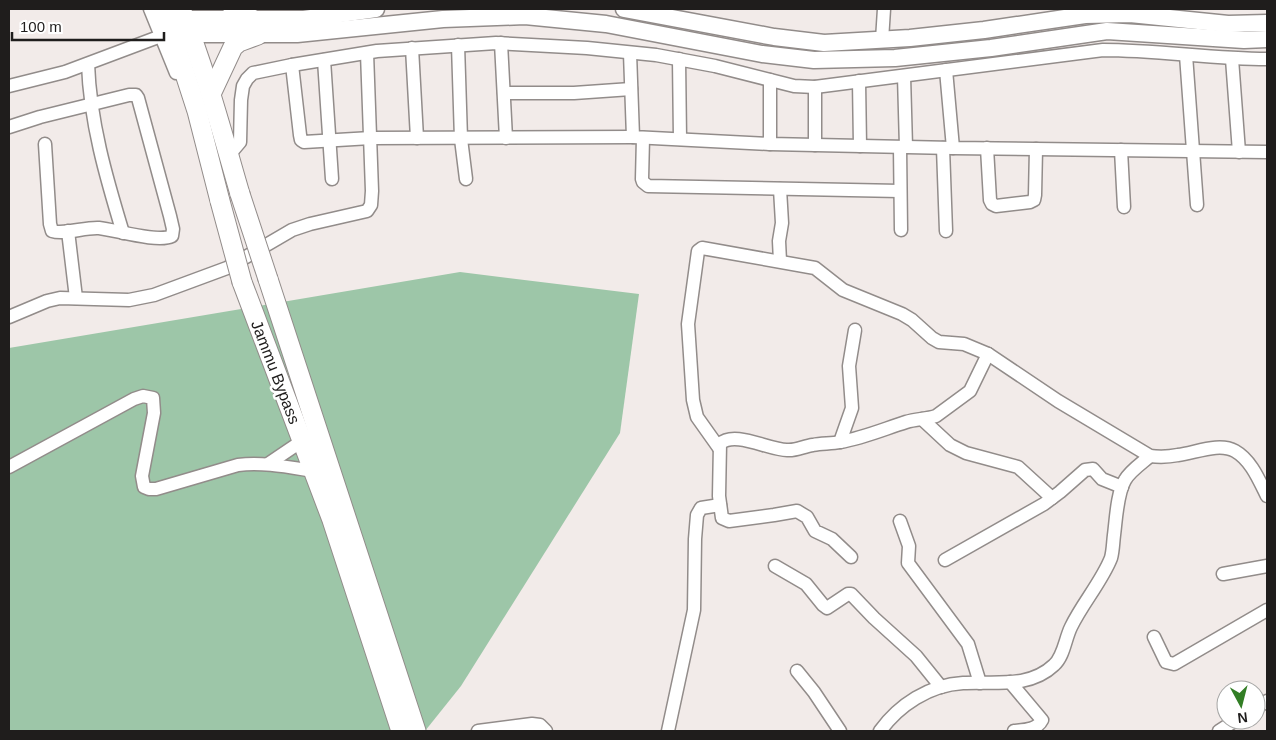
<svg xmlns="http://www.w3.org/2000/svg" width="1276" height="740" font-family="Arial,sans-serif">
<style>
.green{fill:#9dc6a8}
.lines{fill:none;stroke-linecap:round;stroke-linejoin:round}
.minor-casing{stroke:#928c8a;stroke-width:15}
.major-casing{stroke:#928c8a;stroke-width:19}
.highway-casing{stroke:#928c8a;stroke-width:21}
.minor{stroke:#fff;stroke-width:12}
.major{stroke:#fff;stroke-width:16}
.highway{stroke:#fff;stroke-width:19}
.highway-bridge-casing{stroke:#928c8a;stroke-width:21;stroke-linecap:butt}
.highway-bridge{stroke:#fff;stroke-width:19}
.labels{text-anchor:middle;stroke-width:5;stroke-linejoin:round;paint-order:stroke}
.street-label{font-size:16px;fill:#1f1d1c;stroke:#fff}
</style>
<rect width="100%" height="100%" fill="#f2ebe9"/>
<path class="green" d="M460 272 639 294 620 433 461 686 425 731H9V348Z"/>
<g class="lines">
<g class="minor-casing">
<g id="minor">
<path d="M150 9 176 73"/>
<path d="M882 40 884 9"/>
<path d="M501 43 506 138"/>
<path d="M458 45 461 139 466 179"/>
<path d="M412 48 417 138"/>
<path d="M630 53 633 137 770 144 953 148"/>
<path d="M1186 55 1197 205"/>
<path d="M679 59 680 139"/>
<path d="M1232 59 1239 152"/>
<path d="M324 60 332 179"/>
<path d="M88 64C90 122 106 177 123 233"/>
<path d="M292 65 300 135 301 140 304 142 371 138 633 137"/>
<path d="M946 70 953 148 1267 152"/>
<path d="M904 76 906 147"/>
<path d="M859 81 860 146"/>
<path d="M9 86 65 72 161 36"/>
<path d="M815 87V145"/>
<path d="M504 93H574L631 89"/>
<path d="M9 127 40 117 129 95H136L138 98 170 216 173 229 172 236C158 243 116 230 99 228 85 227 64 235 52 231L50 224 45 144"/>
<path d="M643 138 642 179 643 182 648 186 900 191"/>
<path d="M770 144V80"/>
<path d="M900 147 901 230"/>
<path d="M943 148 946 231"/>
<path d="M987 148 990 200 992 204 996 206 1030 202 1034 200 1035 195 1036 149"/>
<path d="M1121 150 1124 207"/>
<path d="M229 155 240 142 241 100 243 86 247 79 253 73 292 65 377 51 496 43 587 48 656 55 715 66 794 86 815 87 1103 50C1158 50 1212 59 1267 59"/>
<path d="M780 189 782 223 779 241 780 261"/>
<path d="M68 231 76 298"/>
<path d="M9 317 47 301 60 298 129 300 154 295 227 268 292 230 310 224 367 211 371 205 372 191 367 53"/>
<path d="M922 419 950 445 966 453 1018 467 1052 498"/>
<path d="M840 442 852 408 849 366 855 330"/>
<path d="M719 448 697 417 693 400 688 324 698 251 702 248 815 268 843 290 902 314 912 320 932 338 939 342 964 344 988 354 1058 401 1150 456C1159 457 1168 457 1178 455 1195 453 1219 442 1235 451 1251 460 1259 480 1267 496"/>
<path d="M268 464 302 441"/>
<path d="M9 467 134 399 143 396 153 398 154 413 142 476 144 487 149 489H156L238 465C263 462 288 467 314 471"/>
<path d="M900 521 909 546 908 563 968 644 980 683"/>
<path d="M851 557 832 539 815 531 807 517 797 511 774 515 729 521 722 518 719 496 720 444C734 430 769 450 787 450 796 451 804 446 813 445 822 443 831 444 840 442 863 438 884 429 906 422 916 419 927 419 936 416L970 391 988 354"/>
<path d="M945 560 1044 504 1060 492 1085 470 1093 469 1102 479 1122 487"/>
<path d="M775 566 806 584 823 605 827 608 848 594H851L874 618 916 656 941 687"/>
<path d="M1223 574 1267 566"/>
<path d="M1154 637 1166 662 1174 664 1267 610"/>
<path d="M797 671 814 692 840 731"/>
<path d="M1010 682 1042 720C1037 730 1024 730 1014 731"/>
<path d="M1256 708 1267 701"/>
<path d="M478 731 532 724 540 725 546 731"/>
<path d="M668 731 694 610 695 539 697 515 701 508 720 505"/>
<path d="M880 731C899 705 929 685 963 683 993 681 1029 689 1054 665 1064 656 1065 639 1071 627 1082 604 1102 581 1111 558 1113 551 1113 543 1114 535 1116 520 1117 493 1125 480 1130 471 1142 463 1150 456"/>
<path d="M1219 731 1236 720"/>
</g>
</g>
<g class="major-casing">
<g id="major">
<path d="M624 9 774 37 824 43 910 38 984 30 1085 15 1130 14 1228 24 1267 23"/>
<path d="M173 21 185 19H304L376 9"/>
<path d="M179 36 191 34H297L443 19 525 16 606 24 762 54 814 60 895 58 991 48 1107 31 1244 40 1267 39"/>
</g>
</g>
<g class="highway-casing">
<g id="highway">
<path d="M164 9 197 111 220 201"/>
<path d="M181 9C205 69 222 132 240 194"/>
<path d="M233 9 254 20"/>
<path d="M211 94 233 47 239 42 258 35"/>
<path d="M268 279 416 731"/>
<path d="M242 282 332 520 401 731"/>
</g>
</g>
<use href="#minor" class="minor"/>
<use href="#major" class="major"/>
<use href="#highway" class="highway"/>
<g class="highway-bridge-casing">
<g id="highway-bridge">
<path d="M240 194 268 279"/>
<path d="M220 201 242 282"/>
</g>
</g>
<use href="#highway-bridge" class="highway-bridge"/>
</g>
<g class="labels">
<g class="street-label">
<text transform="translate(276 372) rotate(69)" y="6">Jammu Bypass</text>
</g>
</g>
<rect width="1276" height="740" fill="none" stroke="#1f1d1c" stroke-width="20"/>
<g transform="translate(1241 705) rotate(173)"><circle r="24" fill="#ffffff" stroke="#a5a5a4"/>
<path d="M0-4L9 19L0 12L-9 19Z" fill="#327e25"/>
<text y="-8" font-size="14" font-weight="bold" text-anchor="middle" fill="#1f1d1c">N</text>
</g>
<path d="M12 32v8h152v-8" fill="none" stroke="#1f1d1c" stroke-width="2.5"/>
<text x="20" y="32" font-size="15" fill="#1f1d1c" stroke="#ffffff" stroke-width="4" paint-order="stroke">100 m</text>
</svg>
